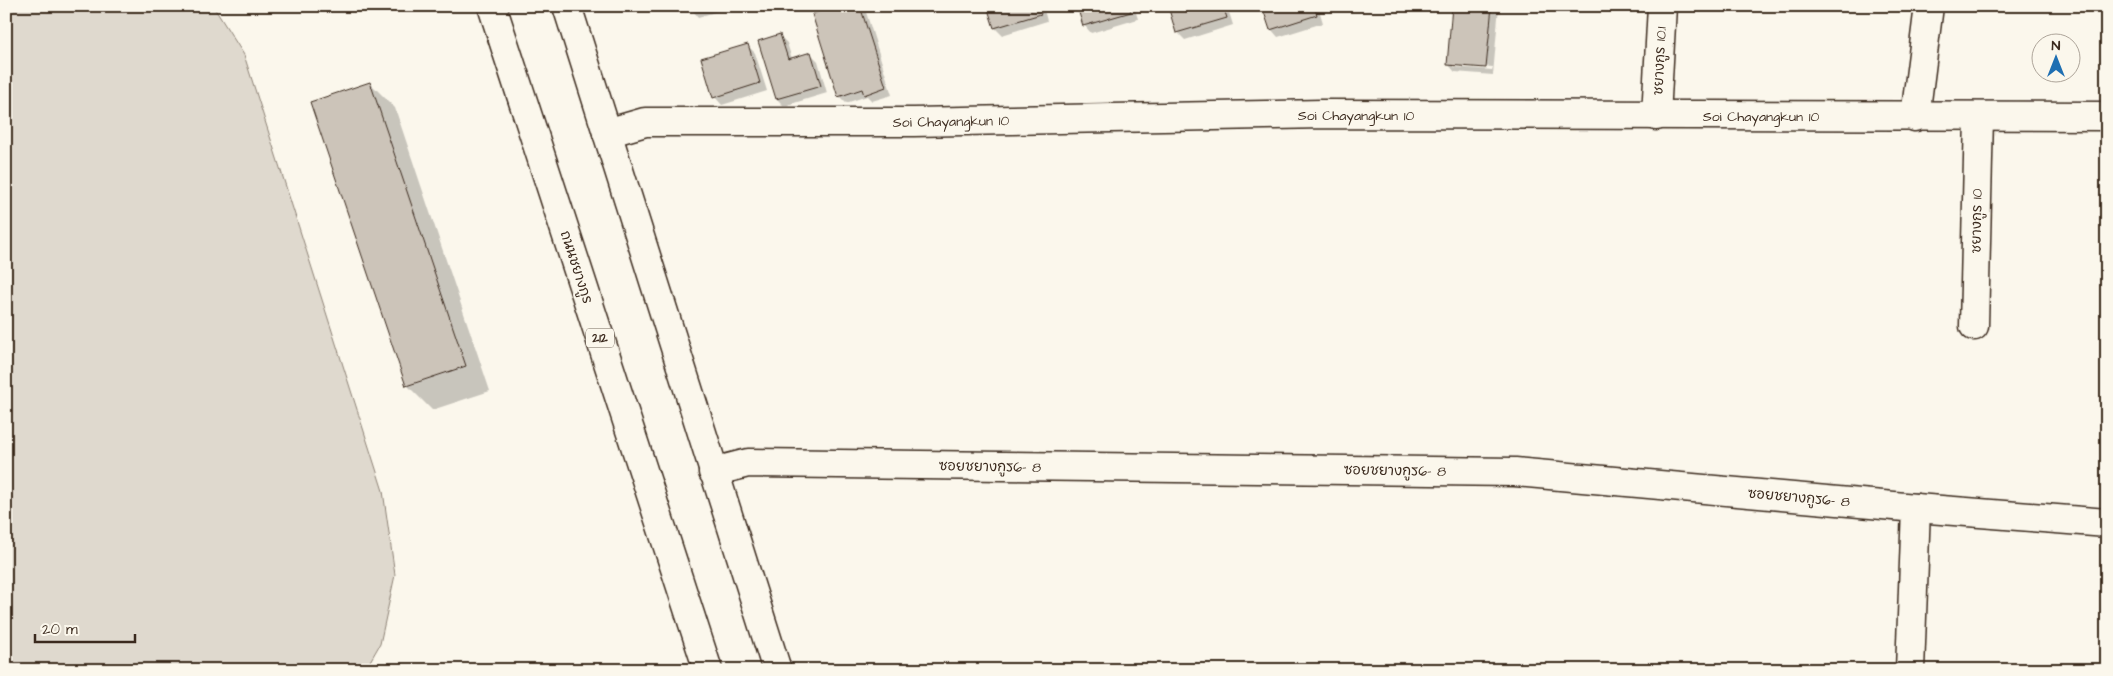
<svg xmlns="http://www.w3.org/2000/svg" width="2113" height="676" font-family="'Architects Daughter','Playpen Sans Thai',sans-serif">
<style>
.green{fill:#dfd9ce;stroke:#8d8276}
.shadow{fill:#0003;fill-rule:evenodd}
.building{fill:#ccc4b9;stroke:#3b2a1e}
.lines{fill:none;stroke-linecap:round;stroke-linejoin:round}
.minor-casing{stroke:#3b2a1e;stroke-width:31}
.major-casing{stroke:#3b2a1e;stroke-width:31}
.minor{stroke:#fbf7ec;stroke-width:28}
.major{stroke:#fbf7ec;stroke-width:28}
.labels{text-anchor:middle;stroke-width:4;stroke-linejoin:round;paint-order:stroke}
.shield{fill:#fbf7ec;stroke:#75685c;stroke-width:1}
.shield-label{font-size:12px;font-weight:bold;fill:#3b2a1e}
.street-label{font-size:14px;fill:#3b2a1e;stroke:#fbf7ec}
</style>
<rect width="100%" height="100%" fill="#fbf7ec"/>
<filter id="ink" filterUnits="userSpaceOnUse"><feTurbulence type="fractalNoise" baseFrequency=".02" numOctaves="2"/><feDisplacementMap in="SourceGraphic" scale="10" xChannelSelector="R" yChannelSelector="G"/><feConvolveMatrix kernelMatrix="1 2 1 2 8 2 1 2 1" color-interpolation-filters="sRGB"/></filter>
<g filter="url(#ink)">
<path class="green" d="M6 6H213L244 55 383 491 395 575 380 644 365 670H6Z"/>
<g class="shadow">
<path d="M689 6H736L698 17Z"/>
<path d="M841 6H862L865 9 892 95 872 101 867 96 846 103 839 96Z"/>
<path d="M988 6H1043L1047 21 1002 35 995 28Z"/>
<path d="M1078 6H1134L1138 19 1091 33 1084 25Z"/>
<path d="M1169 6H1227L1233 25 1185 40 1177 32Z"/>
<path d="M1263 6H1318L1323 23 1278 37 1271 29Z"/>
<path d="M1453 6H1499L1493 75 1455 72 1448 64ZM1454 64 1493 67 1492 70 1454 67Z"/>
<path d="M780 36 787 43 792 59 810 53 818 61 827 93 784 106 777 99 760 42Z"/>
<path d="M748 46 755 53 767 91 722 105 715 97Z"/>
<path d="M370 83 395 108 490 391 432 410 407 385Z"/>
</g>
<g class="building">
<path d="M837 6H860L886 87 864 95 862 89 838 97 812 14Z"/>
<path d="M987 6H1038L1041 14 994 28Z"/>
<path d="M1077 6H1129L1131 12 1083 26Z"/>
<path d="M1168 6H1223L1227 18 1176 33Z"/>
<path d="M1262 6H1314L1317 15 1270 30Z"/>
<path d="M1452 6H1492L1486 68 1447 65Z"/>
<path d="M780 34 788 59 811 52 821 86 776 99 758 41Z"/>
<path d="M748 44 760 83 713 98 701 58Z"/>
<path d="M370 82 466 366 406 386 310 102Z"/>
</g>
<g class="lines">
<g class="minor-casing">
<g id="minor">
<path d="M1656 116 1662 6"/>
<path d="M1915 117 1929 6"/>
<path d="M607 133 645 122H914L1322 114 2107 116"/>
<path d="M1974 326 1979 117"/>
<path d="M713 472 748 463 1515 472 1916 508 1910 670"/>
<path d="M1916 508 2107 523"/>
</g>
</g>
<g class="major-casing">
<g id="major">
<path d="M492 6 708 670"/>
<path d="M567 6 777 670"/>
</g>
</g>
<use href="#minor" class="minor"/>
<use href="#major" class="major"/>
</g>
</g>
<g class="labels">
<rect class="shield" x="586" y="328.5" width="28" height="19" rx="4"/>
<g class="shield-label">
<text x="600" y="342">212</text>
</g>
<g class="street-label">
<text transform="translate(1659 61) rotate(-87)" y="5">ชยางกูร 10.1</text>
<text x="1356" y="120">Soi Chayangkun 10</text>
<text x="1761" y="121">Soi Chayangkun 10</text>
<text transform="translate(951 121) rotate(-1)" y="5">Soi Chayangkun 10</text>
<text transform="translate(1976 221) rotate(-89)" y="5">ชยางกูร 10</text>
<text transform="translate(577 267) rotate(72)" y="5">ถนนชยางกูร</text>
<text transform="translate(990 466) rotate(1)" y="5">ซอยชยางกูร6- 8</text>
<text transform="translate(1395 470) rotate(1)" y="5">ซอยชยางกูร6- 8</text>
<text transform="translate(1799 497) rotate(5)" y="5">ซอยชยางกูร6- 8</text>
</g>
</g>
<rect width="2113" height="676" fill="none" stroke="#fbf7ec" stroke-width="25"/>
<rect x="12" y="12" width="2088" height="651" fill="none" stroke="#3b2a1e" stroke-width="2" filter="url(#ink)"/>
<g transform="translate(2056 58)"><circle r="24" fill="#fbf7ec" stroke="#aea59a"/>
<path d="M0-4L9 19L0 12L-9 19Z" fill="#1f6fb2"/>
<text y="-8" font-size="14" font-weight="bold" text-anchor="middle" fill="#3b2a1e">N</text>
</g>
<path d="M35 634v8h100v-8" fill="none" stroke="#3b2a1e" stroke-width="2.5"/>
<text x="42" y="634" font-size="15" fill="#3b2a1e" stroke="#fbf7ec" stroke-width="4" paint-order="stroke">20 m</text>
</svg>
